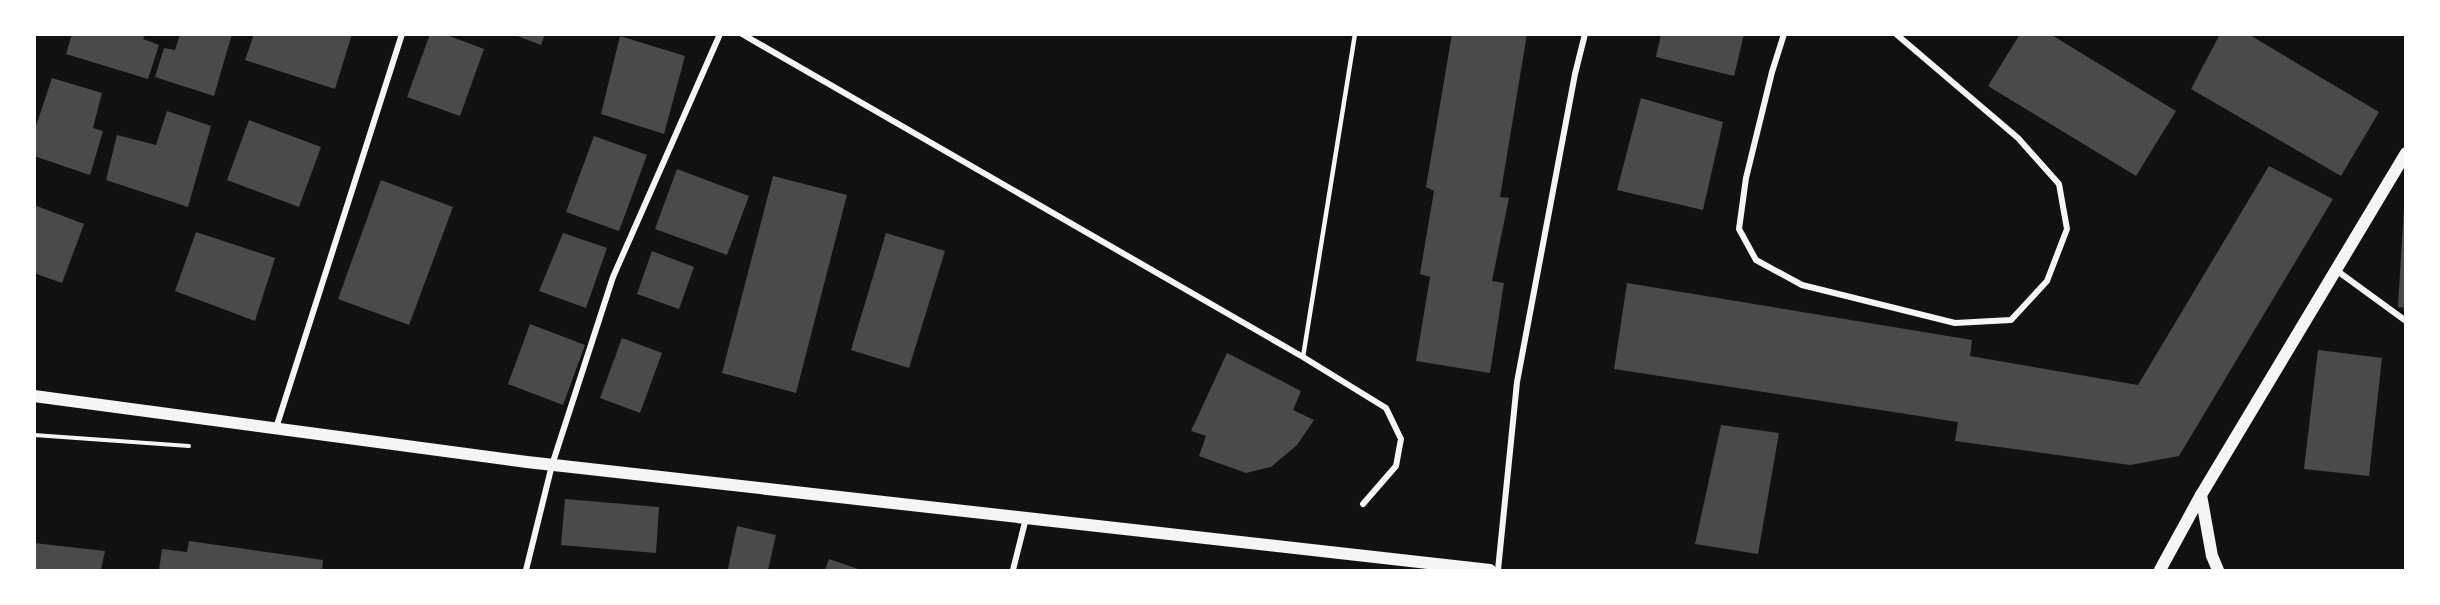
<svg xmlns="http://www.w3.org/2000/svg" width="2440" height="605" font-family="'PT Sans Narrow',sans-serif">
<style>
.building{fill:#4a4a4a}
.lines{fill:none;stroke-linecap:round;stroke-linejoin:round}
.path{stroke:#f5f5f5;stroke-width:4}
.service{stroke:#f5f5f5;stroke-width:4.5}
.minor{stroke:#f5f5f5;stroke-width:6}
.secondary{stroke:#f5f5f5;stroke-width:12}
</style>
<rect width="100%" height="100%" fill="#111"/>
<g class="building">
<path d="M72 34H145L143 39 159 45 148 79 66 54Z"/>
<path d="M180 34H232L214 96 155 77 164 48 175 50Z"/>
<path d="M254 34H352L335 89 245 60Z"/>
<path d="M430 34H444L484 49 460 116 407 97Z"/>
<path d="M512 34H545L541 45Z"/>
<path d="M1452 34H1527L1500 197 1509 198 1492 281 1504 283 1490 373 1416 361 1430 277 1420 274 1434 191 1426 187Z"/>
<path d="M1661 34H1744L1734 76 1656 57Z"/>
<path d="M2020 34H2050L2176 111 2136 176 1988 86Z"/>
<path d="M2220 34H2248L2379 112 2341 176 2191 89Z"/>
<path d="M620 36 685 56 664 134 601 114Z"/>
<path d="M52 78 102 93 93 128 103 131 90 175 34 156V132Z"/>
<path d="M1641 98 1723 122 1703 210 1617 190Z"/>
<path d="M167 111 211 126 188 207 106 180 117 135 156 145Z"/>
<path d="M249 120 321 147 299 207 227 180Z"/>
<path d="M594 136 647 155 619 231 566 212Z"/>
<path d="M2269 166 2333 199 2179 456 2130 465 1955 441 1958 422 1614 369 1627 283 1972 340 1970 356 2138 385Z"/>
<path d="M677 169 749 196 727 255 655 229Z"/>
<path d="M773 176 847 195 796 393 722 373Z"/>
<path d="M381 180 453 207 409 325 338 299Z"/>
<path d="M34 205 84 224 62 283 34 273Z"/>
<path d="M2404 206H2406V308L2398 307Z"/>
<path d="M196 232 275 258 255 321 175 291Z"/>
<path d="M563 233 607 248 586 308 539 291Z"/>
<path d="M886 233 945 251 909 368 851 350Z"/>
<path d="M652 251 694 267 679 309 637 294Z"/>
<path d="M530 324 585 345 563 405 508 384Z"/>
<path d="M622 338 662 353 640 413 600 398Z"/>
<path d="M2318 350 2382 358 2369 476 2304 469Z"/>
<path d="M1227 353 1301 391 1293 410 1314 420 1297 445 1271 467 1246 473 1199 456 1206 436 1191 431Z"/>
<path d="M1721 425 1779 433 1758 554 1695 544Z"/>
<path d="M565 499 659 507 656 553 561 545Z"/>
<path d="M737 526 776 535 768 570 728 569Z"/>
<path d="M189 541 323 560 322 570H159L162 549 187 552Z"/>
<path d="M34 543 105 551 101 570H34Z"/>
<path d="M829 559 861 570H825Z"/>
</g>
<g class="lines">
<path class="path" d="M34 435 189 446"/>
<path class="service" d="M1303 357 1355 34"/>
<g class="minor">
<path d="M742 34 1303 357 1386 408 1401 439 1396 466 1363 504"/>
<path d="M1784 34 1772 72 1746 178 1739 229 1756 260 1802 285 1955 323 2011 320 2047 281 2067 229 2059 184 2018 138 1896 34"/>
<path d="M2336 270 2406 321"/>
<path d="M276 428 402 34"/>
<path d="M526 570 552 465 613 277 720 34"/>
<path d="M1013 570 1026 518"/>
<path d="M1498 570 1517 382 1575 74 1585 34"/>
</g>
<g class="secondary">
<path d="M34 396 527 462 1490 570"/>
<path d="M2201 495 2212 556 2218 570"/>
<path d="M2160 570 2201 495 2406 153"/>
</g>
</g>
<rect width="2440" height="605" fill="none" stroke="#ffffff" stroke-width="72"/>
</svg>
